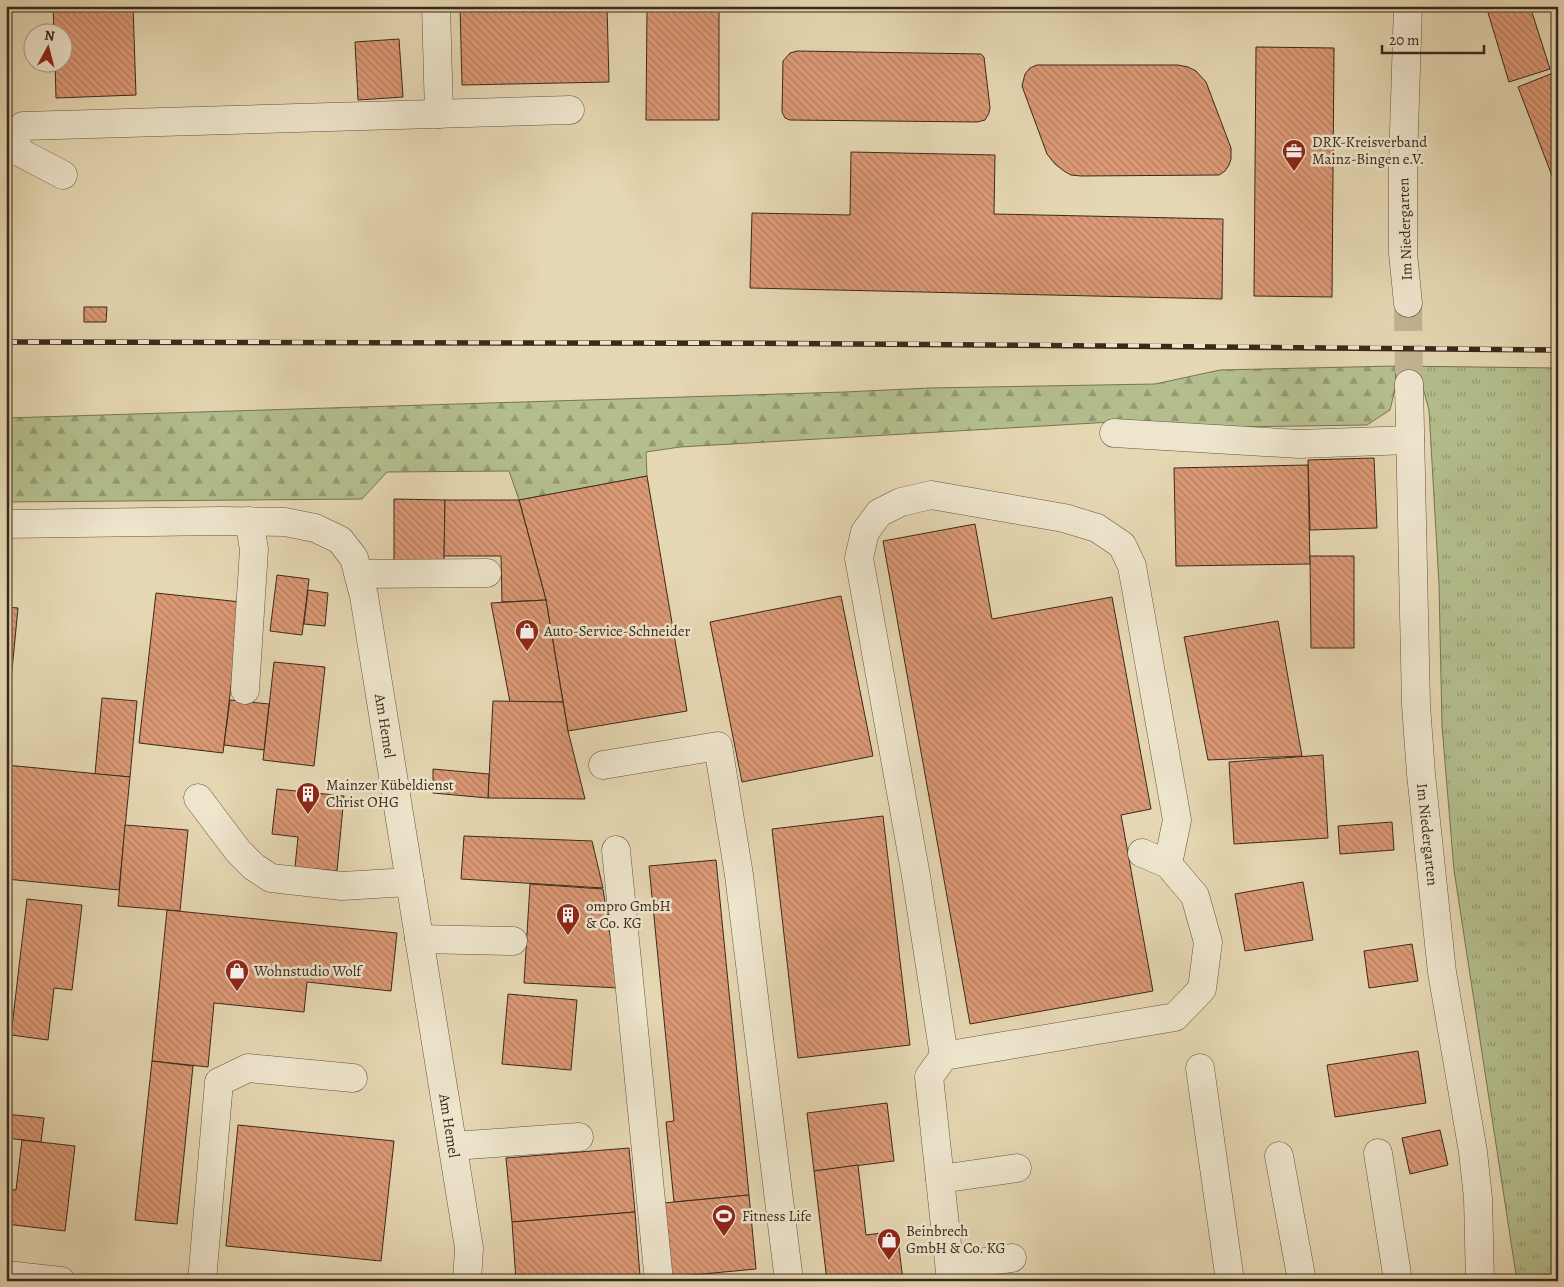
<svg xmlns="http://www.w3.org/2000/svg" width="1564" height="1287" font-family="Alegreya,serif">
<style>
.grass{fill:url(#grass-tufts);stroke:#777454}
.forest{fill:url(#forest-firs);stroke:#777454}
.building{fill:url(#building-back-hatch);stroke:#3a291b}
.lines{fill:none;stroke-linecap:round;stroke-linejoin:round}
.minor-tunnel{stroke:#c3b494;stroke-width:28;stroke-dasharray:28 14;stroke-linecap:butt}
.minor-casing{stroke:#655441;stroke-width:29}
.minor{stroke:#eee5cd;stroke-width:28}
.rail-casing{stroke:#3a291b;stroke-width:5.5}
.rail{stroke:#eee5cd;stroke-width:4;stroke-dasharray:11;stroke-linecap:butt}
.labels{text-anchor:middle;stroke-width:5;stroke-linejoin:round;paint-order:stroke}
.poi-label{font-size:15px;fill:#3a291b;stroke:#eee5cd;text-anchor:start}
.street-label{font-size:15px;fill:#3a291b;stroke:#eee5cd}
</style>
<defs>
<pattern id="grass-tufts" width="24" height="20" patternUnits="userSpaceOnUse" patternTransform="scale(1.25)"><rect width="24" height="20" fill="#b4be8d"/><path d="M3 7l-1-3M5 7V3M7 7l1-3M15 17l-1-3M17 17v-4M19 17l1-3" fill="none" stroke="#939a72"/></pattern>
<pattern id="forest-firs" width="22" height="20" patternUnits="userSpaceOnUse" patternTransform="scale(1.25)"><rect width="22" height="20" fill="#b4be8d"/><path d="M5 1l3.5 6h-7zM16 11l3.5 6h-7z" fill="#939a72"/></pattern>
<pattern id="building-back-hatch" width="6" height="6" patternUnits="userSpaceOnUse" patternTransform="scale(1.25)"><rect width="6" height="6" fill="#dc9976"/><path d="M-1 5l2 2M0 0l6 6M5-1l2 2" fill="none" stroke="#b37d60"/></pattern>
</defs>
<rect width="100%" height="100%" fill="#e5d7b2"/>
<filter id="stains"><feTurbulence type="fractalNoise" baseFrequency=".004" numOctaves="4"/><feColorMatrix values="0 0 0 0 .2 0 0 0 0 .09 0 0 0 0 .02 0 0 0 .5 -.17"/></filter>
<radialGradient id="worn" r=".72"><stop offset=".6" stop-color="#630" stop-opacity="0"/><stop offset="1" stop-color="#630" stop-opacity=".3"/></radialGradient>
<path class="grass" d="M1395 366 1558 368V1281H1517L1454 870 1442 726 1439 584 1429 410 1422 384 1396 385Z"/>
<path class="forest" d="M1395 366 1396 385 1390 410 1367 425 1232 427 1129 421 680 447 646 452 647 476 519 500 509 471 387 472 362 499 6 502V418L845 392 929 388 1155 384 1220 370Z"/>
<g class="building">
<path d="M53 6H133L136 95 56 98 55 62H62V32H54Z"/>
<path d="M460 6H607L609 82 462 85Z"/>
<path d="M647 6H719V120H646Z"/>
<path d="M1486 6H1530L1550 69 1509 82Z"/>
<path d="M399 39 403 97 358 100 355 42Z"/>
<path d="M1256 47 1334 48 1332 297 1254 296Z"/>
<path d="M797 51 981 54 984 57 990 108 989 113 985 120 977 122 790 120 785 118 782 112 783 61 790 53Z"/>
<path d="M1037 65H1178L1188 67 1196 71 1206 82 1231 148V159L1229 165 1225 171 1219 175 1081 176 1071 175 1064 171 1055 164 1047 154 1022 86 1025 74 1030 68Z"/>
<path d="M1558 71V180L1554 181 1518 87Z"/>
<path d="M851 152 995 155 994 214 1223 219 1222 299 750 288 752 213 850 215Z"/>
<path d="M84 307H107L106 322H84Z"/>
<path d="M1374 458 1377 528 1310 530 1308 460Z"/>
<path d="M1308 465 1310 564 1176 566 1174 468Z"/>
<path d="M647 476 687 711 568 731 546 600 519 500Z"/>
<path d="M394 499 445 500 444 566 394 565Z"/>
<path d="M445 500H519L546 600 502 602 501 556H444Z"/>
<path d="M975 524 992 619 1112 597 1151 809 1121 815 1153 991 970 1024 883 541Z"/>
<path d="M1310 556H1354V648H1311Z"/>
<path d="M277 575 309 579 302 635 270 631Z"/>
<path d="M308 590 328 593 325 626 304 624Z"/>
<path d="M156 593 241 602 223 753 139 743Z"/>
<path d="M841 596 873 756 742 782 710 622Z"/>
<path d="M546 600 563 702H510L491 603Z"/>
<path d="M6 607 18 608 6 732Z"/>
<path d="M1278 621 1302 756 1208 760 1184 637Z"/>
<path d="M274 662 325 667 314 766 263 760Z"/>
<path d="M102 698 137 701 130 777 95 774Z"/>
<path d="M230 700 269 704 264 750 224 745Z"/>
<path d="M493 701 563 702 568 731 585 799 488 798Z"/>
<path d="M1323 755 1328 838 1234 844 1229 762Z"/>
<path d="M6 765 130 777 119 890 6 879Z"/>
<path d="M433 769 489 774 488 798 433 793Z"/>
<path d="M277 789 344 796 337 871 295 867 298 837 272 834Z"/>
<path d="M883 816 910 1045 798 1058 772 829Z"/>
<path d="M1392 822 1394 850 1340 854 1338 826Z"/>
<path d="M125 825 188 830 180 911 118 906Z"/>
<path d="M464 836 592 841 603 888 461 879Z"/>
<path d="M716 860 749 1195 674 1202 666 1122 674 1121 649 866Z"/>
<path d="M1303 882 1313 940 1245 951 1235 894Z"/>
<path d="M530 884 603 889 618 988 524 983Z"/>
<path d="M27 899 82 905 72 990 54 988 48 1040 11 1035Z"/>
<path d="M167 910 397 933 391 991 307 982 304 1012 214 1003 208 1067 152 1061Z"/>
<path d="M1412 944 1418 981 1369 988 1364 951Z"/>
<path d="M508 994 577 1000 571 1070 502 1064Z"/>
<path d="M1418 1051 1426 1103 1335 1117 1327 1065Z"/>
<path d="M152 1061 193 1066 177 1224 135 1220Z"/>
<path d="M887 1103 894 1161 814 1171 807 1113Z"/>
<path d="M6 1114 44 1118 41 1142 6 1138Z"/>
<path d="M238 1125 394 1141 381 1261 226 1246Z"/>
<path d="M1440 1130 1448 1165 1410 1174 1402 1138Z"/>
<path d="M22 1140 75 1146 65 1231 6 1224V1189L16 1190Z"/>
<path d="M629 1148 635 1212 512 1222 506 1158Z"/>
<path d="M858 1165 866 1235 897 1231 903 1281H827L814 1171Z"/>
<path d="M749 1195 756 1269 671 1277 664 1203Z"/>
<path d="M635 1212 640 1276 582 1281H516L512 1222Z"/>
</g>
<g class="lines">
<path class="minor-tunnel" d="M1408 303 1409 384"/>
<g class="minor-casing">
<g id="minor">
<path d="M436 6 439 114"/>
<path d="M6 145 63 175"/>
<path d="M11 148 23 126 570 110"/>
<path d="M1408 303 1403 253V162L1408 6"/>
<path id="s1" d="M1409 384 1416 705 1421 774 1442 972 1473 1152 1478 1198 1480 1281"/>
<path d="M1114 433 1299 444 1410 440"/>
<path id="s2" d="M6 524 221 521 285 522 315 528 340 540 354 558 364 596 469 1248 467 1281"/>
<path d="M359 574 487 573"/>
<path d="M245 690 254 549 249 521"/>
<path d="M603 765 718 746 739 875 789 1281"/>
<path d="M198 798 238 851 254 867 271 878 342 886 410 882"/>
<path d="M616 850 659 1281"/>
<path d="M419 939 513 941"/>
<path d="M944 1056 916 876 859 558 865 532 879 513 901 502 931 495 1064 518 1097 528 1122 545 1132 566 1177 820 1168 864"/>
<path d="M1200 1068 1230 1281"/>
<path d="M453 1146 579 1137"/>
<path d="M1378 1153 1398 1281"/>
<path d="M1279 1156 1302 1281"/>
<path d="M940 1179 1017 1168"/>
<path d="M950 1267 1012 1258"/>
<path d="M6 1275 61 1281"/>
<path d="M202 1281 219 1082 248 1068 353 1078"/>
<path d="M951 1281 929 1077 944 1056 1175 1017 1202 989 1208 942 1195 896 1168 864 1142 853"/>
</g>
</g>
<use href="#minor" class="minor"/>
<g class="rail-casing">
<path id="rail" d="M6 342C523 342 1041 343 1558 350"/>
</g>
<use href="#rail" class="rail"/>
</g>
<defs>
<g id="office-pin" transform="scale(1.25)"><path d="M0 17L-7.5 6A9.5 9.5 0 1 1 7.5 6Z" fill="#8f2418" stroke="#eee5cd"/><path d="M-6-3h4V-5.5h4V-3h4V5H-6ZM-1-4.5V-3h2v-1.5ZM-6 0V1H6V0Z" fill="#fff"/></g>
<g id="shop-pin" transform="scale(1.25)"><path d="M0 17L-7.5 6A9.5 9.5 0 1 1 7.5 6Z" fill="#8f2418" stroke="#eee5cd"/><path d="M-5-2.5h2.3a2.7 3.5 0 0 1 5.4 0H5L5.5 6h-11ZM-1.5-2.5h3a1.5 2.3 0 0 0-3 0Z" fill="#fff"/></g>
<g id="building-pin" transform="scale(1.25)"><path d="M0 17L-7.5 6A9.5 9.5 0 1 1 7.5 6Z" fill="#8f2418" stroke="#eee5cd"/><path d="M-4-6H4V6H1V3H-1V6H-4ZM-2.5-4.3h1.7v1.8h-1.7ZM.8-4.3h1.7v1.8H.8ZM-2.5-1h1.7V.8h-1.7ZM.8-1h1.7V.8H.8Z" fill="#fff"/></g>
<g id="stadium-pin" transform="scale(1.25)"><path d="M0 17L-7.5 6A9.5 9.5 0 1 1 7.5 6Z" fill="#8f2418" stroke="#eee5cd"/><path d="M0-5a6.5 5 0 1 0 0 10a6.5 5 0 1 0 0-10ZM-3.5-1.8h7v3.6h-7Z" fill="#fff"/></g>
</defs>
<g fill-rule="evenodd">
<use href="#office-pin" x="1294" y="151"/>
<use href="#shop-pin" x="527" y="631"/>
<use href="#building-pin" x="308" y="794"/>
<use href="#building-pin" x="568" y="915"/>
<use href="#shop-pin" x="237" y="971"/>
<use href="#stadium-pin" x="724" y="1216"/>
<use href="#shop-pin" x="889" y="1240"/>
</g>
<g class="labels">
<g class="poi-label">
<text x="1312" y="147">DRK-Kreisverband<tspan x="1312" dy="17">Mainz-Bingen e.V.</tspan></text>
<text x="544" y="636">Auto-Service-Schneider</text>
<text x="326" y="790">Mainzer Kübeldienst<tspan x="326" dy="17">Christ OHG</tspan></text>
<text x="586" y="911">ompro GmbH<tspan x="586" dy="17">&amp; Co. KG</tspan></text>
<text x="254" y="976">Wohnstudio Wolf</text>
<text x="742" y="1221">Fitness Life</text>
<text x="906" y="1236">Beinbrech<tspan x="906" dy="17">GmbH &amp; Co. KG</tspan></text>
</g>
<g class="street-label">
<text transform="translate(1405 229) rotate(-92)" y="5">Im Niedergarten</text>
<text dy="5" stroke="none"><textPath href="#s2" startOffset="531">Am Hemel</textPath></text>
<text dy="5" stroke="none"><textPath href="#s1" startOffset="451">Im Niedergarten</textPath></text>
<text dy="5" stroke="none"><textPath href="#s2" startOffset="936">Am Hemel</textPath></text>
</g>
</g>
<rect width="1564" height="1287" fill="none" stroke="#e5d7b2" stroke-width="25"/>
<rect x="8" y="8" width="1549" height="1272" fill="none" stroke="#3a291b" stroke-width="2.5"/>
<rect x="12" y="12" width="1539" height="1262" fill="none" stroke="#3a291b"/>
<g transform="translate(48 48) rotate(7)"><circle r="24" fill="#eee5cd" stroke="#a69a86"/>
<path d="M0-4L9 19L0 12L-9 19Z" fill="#8f2418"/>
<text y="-8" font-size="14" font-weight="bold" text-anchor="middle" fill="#3a291b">N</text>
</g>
<path d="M1382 45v8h102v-8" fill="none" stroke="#3a291b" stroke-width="2.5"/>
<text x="1389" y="45" font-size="15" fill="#3a291b" stroke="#eee5cd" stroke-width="4" paint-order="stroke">20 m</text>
<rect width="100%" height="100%" filter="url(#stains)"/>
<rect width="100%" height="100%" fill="url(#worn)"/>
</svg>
